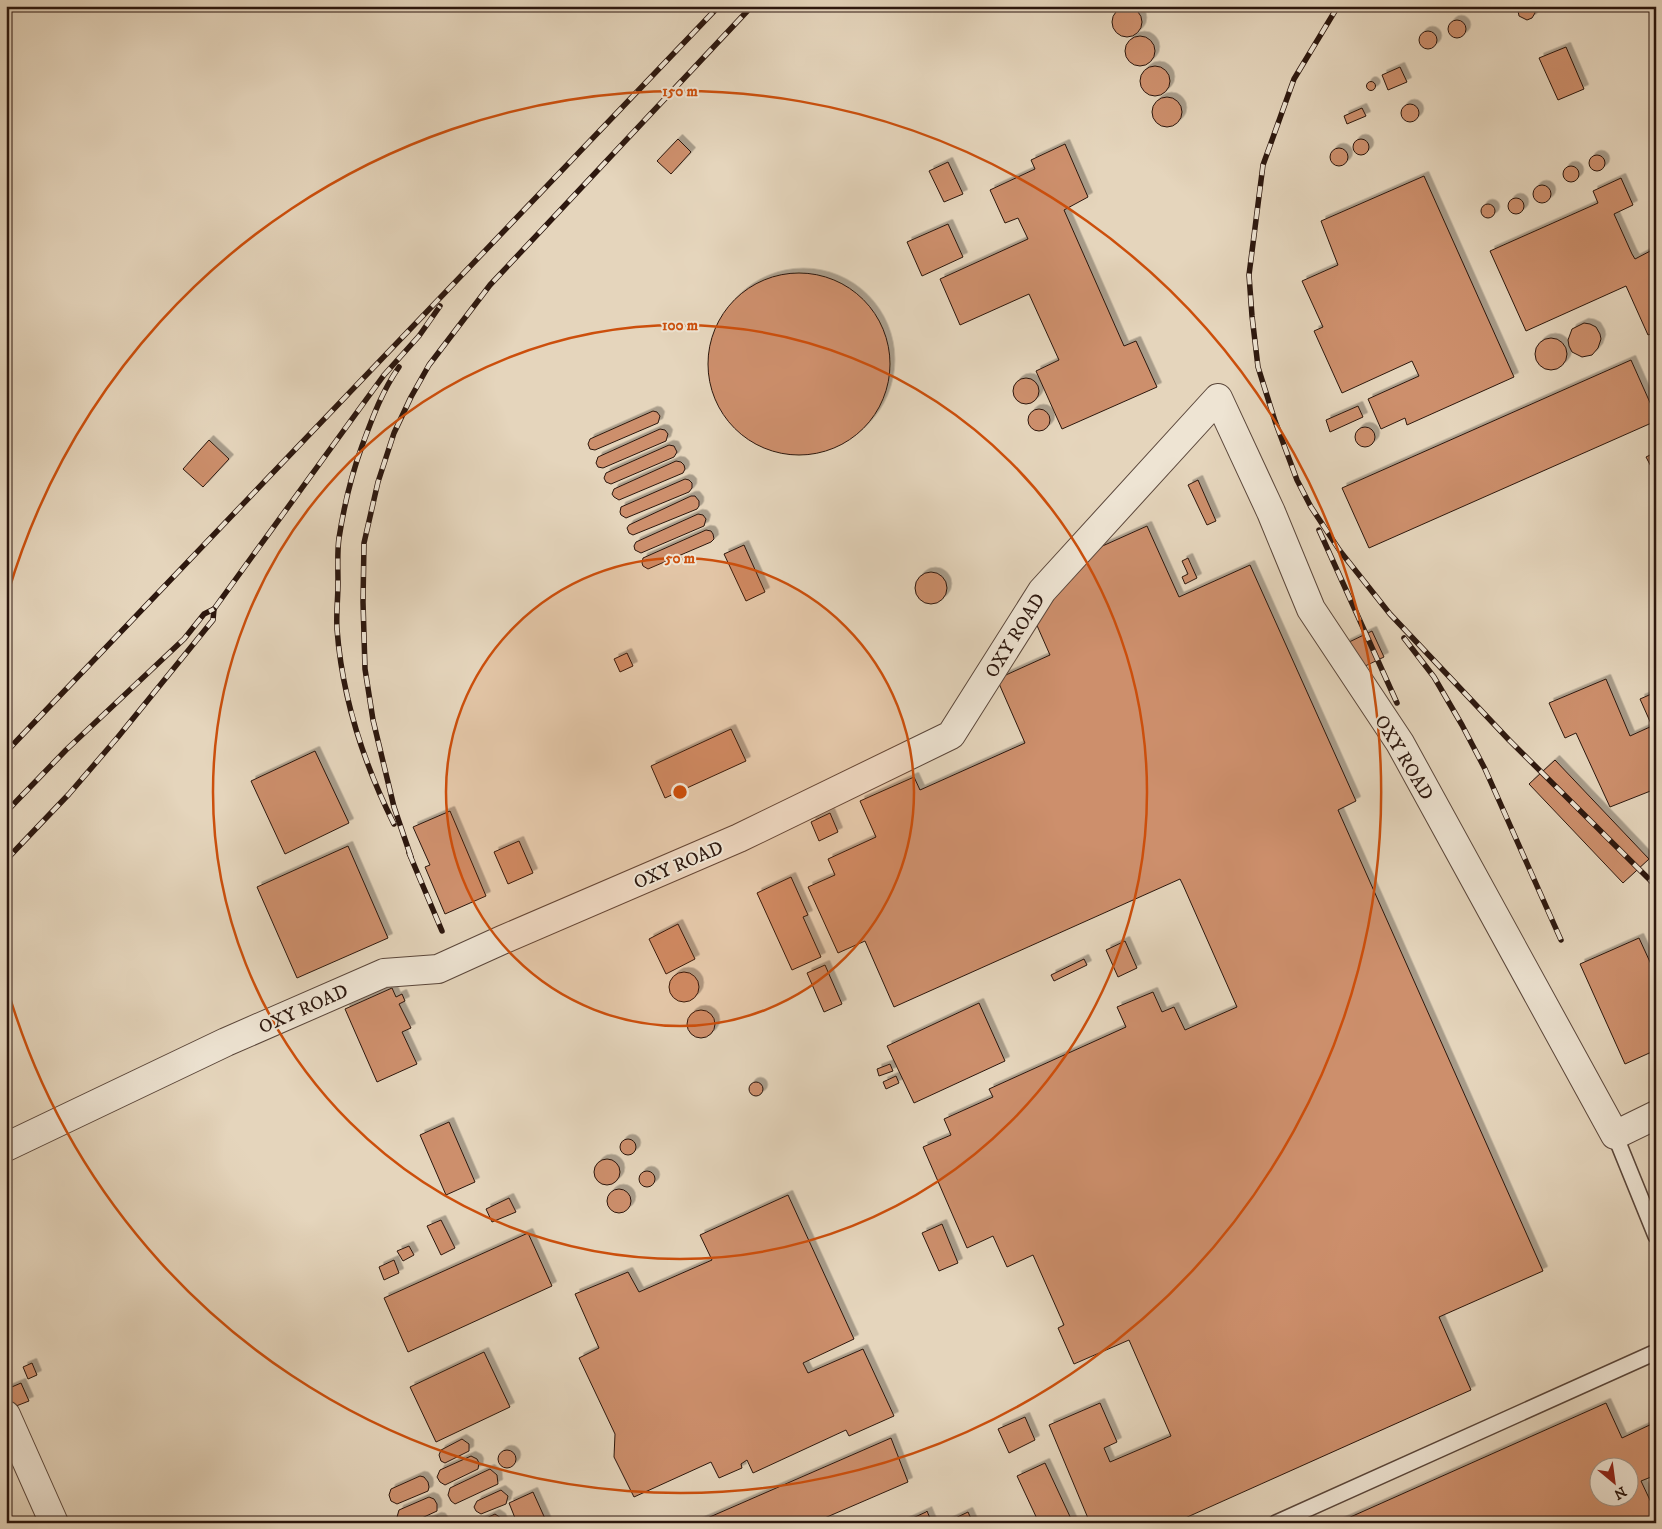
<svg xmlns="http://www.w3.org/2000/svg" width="1662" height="1529" font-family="'IM FELL DW Pica',serif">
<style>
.building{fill:#cd8f6c;stroke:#2c170e;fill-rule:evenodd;filter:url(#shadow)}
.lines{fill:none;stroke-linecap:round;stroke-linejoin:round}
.service-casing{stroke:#5a463a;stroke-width:18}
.minor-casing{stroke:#5a463a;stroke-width:30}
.service{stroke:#eee4d3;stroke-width:15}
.minor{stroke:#eee4d3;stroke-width:28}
.rail-casing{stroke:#2c170e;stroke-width:5.5}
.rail{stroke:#eee4d3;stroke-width:4;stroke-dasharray:11;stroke-linecap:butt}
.ring{fill:none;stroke:#cc4f0c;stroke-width:2.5}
.labels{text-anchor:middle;stroke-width:4;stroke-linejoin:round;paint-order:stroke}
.street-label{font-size:19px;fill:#2c170e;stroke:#eee4d3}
.centre{fill:#cc4f0c;stroke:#eee4d3;stroke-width:2.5}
.ring-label{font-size:15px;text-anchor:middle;font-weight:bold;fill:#cc4f0c;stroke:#eee4d3;stroke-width:4;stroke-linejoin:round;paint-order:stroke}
</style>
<defs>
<filter id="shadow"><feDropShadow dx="4.5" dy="-4.5" stdDeviation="0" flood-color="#0004"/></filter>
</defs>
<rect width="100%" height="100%" fill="#e5d5bc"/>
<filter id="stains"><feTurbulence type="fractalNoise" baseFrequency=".004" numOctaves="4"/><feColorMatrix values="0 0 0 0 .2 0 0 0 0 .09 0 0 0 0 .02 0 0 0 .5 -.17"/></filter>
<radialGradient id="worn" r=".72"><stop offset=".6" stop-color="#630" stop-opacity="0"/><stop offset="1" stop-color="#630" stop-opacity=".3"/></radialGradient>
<g class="building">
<path d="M1534 6 1535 13 1532 18 1527 20 1519 16 1518 11 1520 6Z"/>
<circle cx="1127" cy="22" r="15"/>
<circle cx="1457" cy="29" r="9"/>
<circle cx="1428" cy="40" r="9"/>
<circle cx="1140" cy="51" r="15"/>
<path d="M1566 47 1584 89 1558 100 1539 58Z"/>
<circle cx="1155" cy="81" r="15"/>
<path d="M1400 67 1407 82 1388 90 1382 75Z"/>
<circle cx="1371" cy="86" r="4.5"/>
<circle cx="1167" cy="112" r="15"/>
<circle cx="1410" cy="113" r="9"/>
<path d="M1362 108 1366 116 1347 124 1344 116Z"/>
<circle cx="1361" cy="147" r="8"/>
<path d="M678 139 691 152 671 174 657 161Z"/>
<path d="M1065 144 1088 197 1064 210 1124 346 1136 341 1157 387 1062 429 1036 371 1059 360 1029 294 960 325 940 279 1028 239 1018 218 1005 223 990 190 1035 169 1031 160Z"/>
<circle cx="1339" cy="157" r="9"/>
<circle cx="1597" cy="163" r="8"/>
<path d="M948 162 963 194 944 202 929 171Z"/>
<circle cx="1571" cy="174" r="8"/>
<path d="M1424 176 1514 377 1407 425 1405 418 1381 429 1368 399 1419 376 1412 361 1342 393 1314 331 1323 327 1302 281 1338 265 1321 221Z"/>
<path d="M1621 178 1633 205 1614 214 1632 254 1635 259 1656 248V332L1648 335 1626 286 1526 331 1490 251 1598 203 1593 191Z"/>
<circle cx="1542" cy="194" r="9"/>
<circle cx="1516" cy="206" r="8"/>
<circle cx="1488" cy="211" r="7"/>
<path d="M948 224 963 257 922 276 907 242Z"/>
<circle cx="799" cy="364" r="91"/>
<path d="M1584 323 1590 324 1596 327 1600 334 1601 339 1598 348 1592 355 1582 357 1572 352 1569 346 1568 340 1572 329Z"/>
<circle cx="1551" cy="354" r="16"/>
<path d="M1631 360 1656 416V421L1369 548 1342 488Z"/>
<circle cx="1026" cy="391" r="13"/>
<path d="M1358 406 1363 417 1330 432 1326 420Z"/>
<circle cx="1039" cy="420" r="11"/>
<path d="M653 411 657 412 660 416 658 423 595 450 590 449 588 444 590 439Z"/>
<circle cx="1365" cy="437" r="10"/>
<path d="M660 429 665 430 668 434 666 441 603 468 598 467 596 463 598 457Z"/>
<path d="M209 440 229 459 203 487 183 469Z"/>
<path d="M669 445 674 446 677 452 674 457 611 484 606 482 604 478 606 473Z"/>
<path d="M1656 452V476L1646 457Z"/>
<path d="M676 461 681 462 684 465 685 469 683 473 619 500 614 497 612 494 614 489Z"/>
<path d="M685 479 689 480 692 483V488L689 492 626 518 621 515 620 512 621 507Z"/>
<path d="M1198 480 1216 521 1207 525 1188 485Z"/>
<path d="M691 496H695L699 501V506L697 509 633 535 629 533 627 528 629 525Z"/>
<path d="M698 514 703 515 706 519 704 526 641 553 635 550 634 546 636 542Z"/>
<path d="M1147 526 1179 597 1250 565 1356 801 1338 810 1543 1271 1439 1317 1471 1390 1174 1523H1090L1049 1425 1100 1403 1117 1442 1104 1448 1110 1462 1171 1436 1129 1340 1074 1364 1058 1328 1064 1325 1033 1255 1007 1267 993 1236 967 1248 923 1147 951 1135 944 1119 993 1097 989 1089 1126 1027 1117 1007 1153 992 1162 1012 1174 1007 1185 1030 1237 1007 1183 885 1180 879 894 1007 865 941 838 953 808 887 835 875 828 859 876 837 860 801 914 777 920 790 1025 743 997 679 1050 655 1035 621 1098 548Z"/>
<path d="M706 530 711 531 713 534 714 539 711 542 648 569 643 566 642 563 643 558Z"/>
<path d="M744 545 765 592 746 601 724 554Z"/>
<path d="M1188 558 1197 578 1185 584 1182 577 1188 574 1182 561Z"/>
<circle cx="931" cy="588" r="16"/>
<path d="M1372 631 1384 657 1357 670 1345 644Z"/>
<path d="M627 653 633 666 620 672 614 659Z"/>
<path d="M1606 679 1630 736 1652 726 1640 699 1656 692V792L1653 790 1610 807 1576 733 1565 738 1549 703Z"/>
<path d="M731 729 746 761 665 798 651 766Z"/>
<path d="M315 751 349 823 285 854 251 781Z"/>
<path d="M1555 760 1649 859 1623 883 1529 784Z"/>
<path d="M450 811 486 896 445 914 425 867 430 865 413 827Z"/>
<path d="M830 813 838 832 819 841 811 822Z"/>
<path d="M519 841 533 873 508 884 494 852Z"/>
<path d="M348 846 388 938 297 978 257 887Z"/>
<path d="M791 877 808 915 803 917 821 957 792 970 757 893Z"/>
<path d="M678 924 695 959 666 974 649 939Z"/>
<path d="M1639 938 1656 975V1050L1625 1064 1580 964Z"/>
<path d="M1125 941 1137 968 1118 977 1106 950Z"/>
<path d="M1084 959 1087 965 1054 981 1051 975Z"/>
<path d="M825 965 842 1004 824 1012 807 973Z"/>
<circle cx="684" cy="987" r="15"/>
<path d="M392 988 396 997 402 994 405 1001 399 1004 411 1028 402 1032 417 1064 377 1082 345 1009Z"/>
<path d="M979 1003 1005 1061 914 1103 887 1046Z"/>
<circle cx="701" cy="1024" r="14"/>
<path d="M890 1064 893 1071 879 1076 877 1069Z"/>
<path d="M896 1076 899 1083 886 1089 883 1082Z"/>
<circle cx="756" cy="1089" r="7"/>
<path d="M449 1122 475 1182 446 1195 420 1135Z"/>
<circle cx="628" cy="1147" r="8"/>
<circle cx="607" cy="1172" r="13"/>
<circle cx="647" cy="1179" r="8"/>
<circle cx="619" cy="1201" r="12"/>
<path d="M788 1195 854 1339 803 1363 808 1373 863 1349 894 1416 849 1436 846 1430 753 1473 747 1460 741 1464 742 1468 719 1478 711 1462 634 1497 614 1457 615 1434 579 1358 599 1348 575 1294 628 1272 639 1292 712 1260 700 1235Z"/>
<path d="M509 1198 516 1212 492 1222 486 1209Z"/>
<path d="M441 1220 455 1248 441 1255 427 1226Z"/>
<path d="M942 1224 958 1263 939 1271 922 1233Z"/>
<path d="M528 1233 552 1286 408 1352 384 1298Z"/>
<path d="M409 1246 414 1255 403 1261 397 1251Z"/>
<path d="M394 1260 399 1273 384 1280 379 1267Z"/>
<path d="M484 1352 510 1407 436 1442 410 1387Z"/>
<path d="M32 1363 37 1375 28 1379 23 1367Z"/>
<path d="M21 1383 29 1401 11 1408 7 1400 11 1398 7 1389Z"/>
<path d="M1606 1403 1622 1438 1656 1422V1475L1641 1481 1656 1513V1523H1337ZM1600 1466H1630V1496H1600Z"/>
<path d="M1025 1417 1035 1440 1009 1453 998 1429Z"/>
<path d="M891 1438 908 1482 820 1520 821 1523H696Z"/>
<path d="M462 1439 469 1444V1451L445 1463 441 1461 439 1455 441 1450Z"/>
<circle cx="507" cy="1459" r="9"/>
<path d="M471 1456 477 1459 479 1463 478 1469 445 1485 440 1482 437 1477 440 1470Z"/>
<path d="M1045 1463 1073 1523H1039L1017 1476Z"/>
<path d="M490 1469 497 1475 498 1484 455 1504 451 1501 448 1495 450 1488Z"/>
<path d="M420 1476 424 1477 428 1482 429 1487 428 1491 397 1504 391 1501 389 1495 391 1489Z"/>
<path d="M501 1490 508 1496 506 1504 481 1514 476 1511 474 1507 477 1501Z"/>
<path d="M533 1492 547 1523H517L509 1503Z"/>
<path d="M429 1497 434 1499 437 1504V1511L411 1523 399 1522 397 1517 399 1510Z"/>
<path d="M927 1511 932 1523H902L926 1512Z"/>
<path d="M968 1512 973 1523H945Z"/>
<path d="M495 1514 501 1518 503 1523H476Z"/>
<path d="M437 1517 441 1518 444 1523H423Z"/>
</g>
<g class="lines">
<g class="service-casing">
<g id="service">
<path d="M1615 1135 1656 1236"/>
<path d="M1276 1523 1656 1352"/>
</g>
</g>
<g class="minor-casing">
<g id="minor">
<path d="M6 1147 226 1042 384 973 438 969 502 940 739 838 951 735 1042 591 1218 398 1271 512 1311 609 1400 743 1615 1135 1656 1115"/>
<path d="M6 1415 54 1523"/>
</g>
</g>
<use href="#service" class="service"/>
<use href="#minor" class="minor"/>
<g class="rail-casing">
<g id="rail">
<path d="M1338 6 1294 79 1263 165 1249 275 1252 316 1258 367 1275 421 1297 480 1311 507 1340 551 1390 614 1509 740 1656 886"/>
<path d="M1319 530 1397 703"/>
<path d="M1404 638 1434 677 1462 725 1485 769 1561 940"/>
<path d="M6 752 719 6"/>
<path d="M6 812 66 750 184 639 204 614 214 609"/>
<path d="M394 824C364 764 342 696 337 629 336 614 338 598 338 583 338 568 337 552 339 538 344 506 351 476 362 446 372 419 382 391 399 367"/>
<path d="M409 853 442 931"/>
<path d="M411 857 394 807 373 720 365 669 363 602 364 543 378 482 394 433 411 397 429 365 490 285 752 6"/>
<path d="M6 860 69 794 118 737 213 620 214 609 384 375 419 336 440 306"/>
</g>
</g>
<use href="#rail" class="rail"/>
</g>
<circle cx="680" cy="792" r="234" fill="#cc4f0c" fill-opacity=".12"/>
<g class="ring">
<circle cx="680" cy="792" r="234"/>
<circle cx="680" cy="792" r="467"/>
<path d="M8 593A701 701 0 1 1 8 991"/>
</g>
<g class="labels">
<g class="street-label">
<text transform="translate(1014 635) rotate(-58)" y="7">OXY ROAD</text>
<text transform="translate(1405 757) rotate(59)" y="7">OXY ROAD</text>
<text transform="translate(678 864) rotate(-23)" y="7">OXY ROAD</text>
<text transform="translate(303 1008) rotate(-24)" y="7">OXY ROAD</text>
</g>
</g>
<circle cx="680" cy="792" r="8" class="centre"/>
<g class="ring-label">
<text x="680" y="96">150 m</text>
<text x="680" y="330">100 m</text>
<text x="680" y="563">50 m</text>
</g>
<rect width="1662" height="1529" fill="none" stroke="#e5d5bc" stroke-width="25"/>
<rect x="8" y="8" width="1647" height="1514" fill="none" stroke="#2c170e" stroke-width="2.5"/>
<rect x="12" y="12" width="1637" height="1504" fill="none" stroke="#2c170e"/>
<g transform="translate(1614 1482) rotate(151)"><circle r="24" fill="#eee4d3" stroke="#a09284"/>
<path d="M0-4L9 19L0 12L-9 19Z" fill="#8f2418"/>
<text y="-8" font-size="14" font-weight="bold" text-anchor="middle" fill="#2c170e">N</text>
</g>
<rect width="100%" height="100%" filter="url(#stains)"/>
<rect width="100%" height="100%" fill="url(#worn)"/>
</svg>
